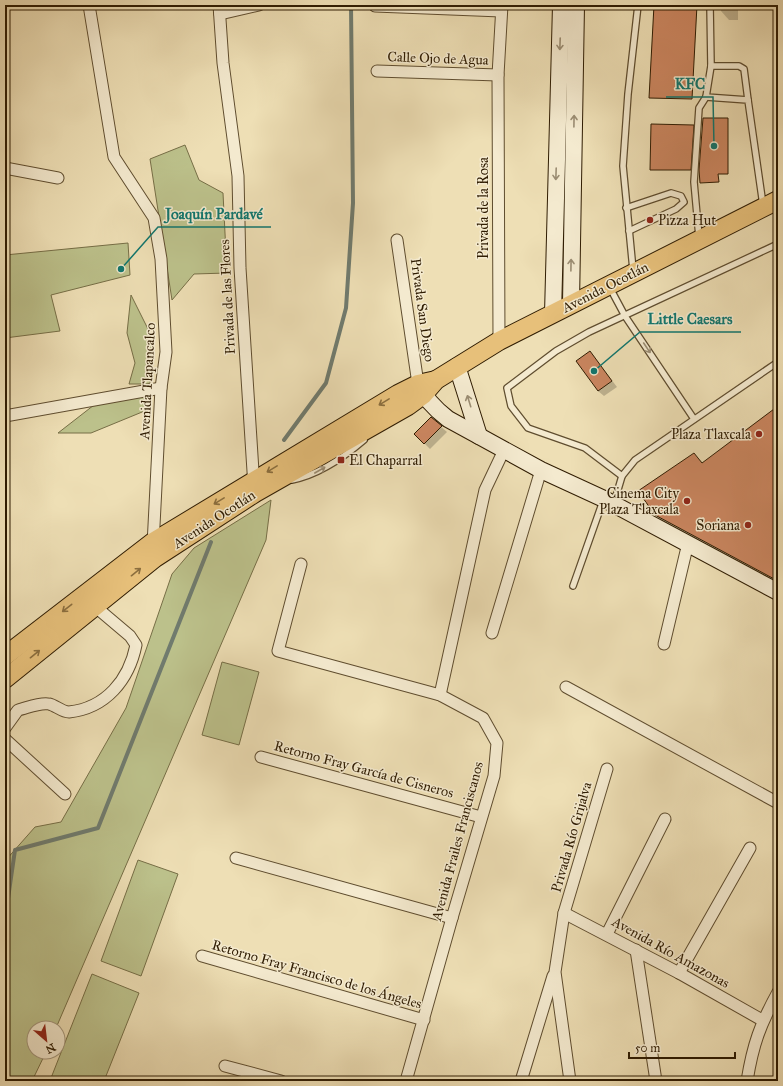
<svg xmlns="http://www.w3.org/2000/svg" width="783" height="1086" font-family="'IM FELL Great Primer',serif">
<style>
.green{fill:#bcc18b;stroke:#766e46}
.shadow{fill:#0003}
.lines{fill:none;stroke-linecap:round;stroke-linejoin:round}
.stream{stroke:#707b6e;stroke-width:4}
.building{fill:#cb8660;stroke:#2f1c02}
.lane-casing{stroke:#5f4d2f;stroke-width:8}
.street-casing{stroke:#5f4d2f;stroke-width:13}
.secondary-casing{stroke:#2f1c02;stroke-width:18}
.primary-casing{stroke:#2f1c02;stroke-width:20}
.lane{stroke:#f4eacf;stroke-width:5.5}
.street{stroke:#f4eacf;stroke-width:11}
.secondary{stroke:#f4eacf;stroke-width:16}
.primary{stroke:#e7c07a;stroke-width:18}
.oneway{stroke:#9b8d73}
.oneway2{stroke:#8b6e3e}
.poi-dot{fill:#8f2418;stroke:#f4eacf;stroke-width:1.5}
.labels{text-anchor:middle;stroke-width:3;stroke-linejoin:round;paint-order:stroke}
.street-label{font-size:14px;fill:#2f1c02;stroke:#f4eacf}
.poi-label{font-size:14px;fill:#2f1c02;stroke:#f4eacf;text-anchor:end}
.leader{fill:none;stroke:#0f766e;stroke-width:1.5}
.callout-dot{fill:#0f766e;stroke:#f4eacf;stroke-width:1.5}
.callout-label{font-size:15px;text-anchor:middle;font-weight:bold;fill:#0f766e;stroke:#f4eacf;stroke-width:3;stroke-linejoin:round;paint-order:stroke}
</style>
<rect width="100%" height="100%" fill="#eedfb5"/>
<filter id="stains"><feTurbulence type="fractalNoise" baseFrequency=".005" numOctaves="4"/><feColorMatrix values="0 0 0 0 .2 0 0 0 0 .09 0 0 0 0 .02 0 0 0 .5 -.17"/></filter>
<radialGradient id="worn" r=".72"><stop offset=".6" stop-color="#630" stop-opacity="0"/><stop offset="1" stop-color="#630" stop-opacity=".3"/></radialGradient>
<g class="green">
<path d="M185 145 199 180 223 193 227 273 194 274 172 300 150 159Z"/>
<path d="M128 243 130 275 51 295 60 331 5 338V255Z"/>
<path d="M131 295 153 339 150 384H129L135 363 127 333Z"/>
<path d="M147 395V410L91 433H58L94 405Z"/>
<path d="M271 500 266 540 56 1028H34V1052H46L32 1081H5V861L35 827 61 822 126 708 172 574 194 548Z"/>
<path d="M222 662 259 672 239 745 202 735Z"/>
<path d="M138 860 178 874 141 976 101 961Z"/>
<path d="M92 974 139 993 104 1081H59L51 1078Z"/>
</g>
<g class="shadow">
<path d="M721 5H738V20H729L721 11Z"/>
<path d="M590 352 617 387 604 396 598 391Z"/>
<path d="M778 407V586L667 527 656 515 694 454 703 463Z"/>
<path d="M431 418 447 432 430 449 415 434Z"/>
</g>
<g class="lines">
<g class="stream">
<path d="M284 440 326 383 346 308 353 203 351 5"/>
<path d="M5 919 15 850 98 828 211 542"/>
</g>
</g>
<g class="building">
<path d="M654 5H697L692 99 649 98Z"/>
<path d="M703 118H728V174H718L719 182 700 183 699 170Z"/>
<path d="M651 124 694 125 691 170H650Z"/>
<path d="M590 351 612 381 598 391 576 361Z"/>
<path d="M778 406V581L655 515 638 491 694 453 702 463Z"/>
<path d="M431 417 442 426 424 444 414 434Z"/>
</g>
<g class="lines">
<g class="lane-casing">
<g id="lane">
<path d="M710 5 711 66 706 97 748 100 763 205"/>
<path d="M711 66H739L744 69 748 100"/>
<path d="M626 208 671 193 681 196 684 202 676 209 629 231"/>
<path d="M699 237 694 182 699 108 706 97"/>
<path d="M633 270 623 166 628 94 638 5"/>
<path d="M610 288 625 316 694 419"/>
<path d="M622 476 585 448 528 428 511 406 507 388 556 351 589 332 778 244"/>
<path d="M292 480C318 475 343 458 364 440"/>
<path d="M614 503 622 476 635 460 778 362"/>
<path d="M573 586 603 501"/>
</g>
</g>
<g class="street-casing">
<g id="street">
<path d="M89 5 114 157 154 218 161 259 166 352 161 388 153 545"/>
<path d="M219 5 223 63 238 176 240 268 254 487"/>
<path d="M375 6 501 11"/>
<path d="M220 14 259 5"/>
<path d="M377 71 498 75"/>
<path d="M5 168 58 178"/>
<path d="M397 240 418 384"/>
<path d="M499 341 498 75 502 5"/>
<path d="M5 416 161 388"/>
<path d="M301 564 278 651 440 695 483 718 497 743 494 776 452 918 406 1081"/>
<path d="M492 633 541 470"/>
<path d="M664 644 688 543"/>
<path d="M566 687 778 803"/>
<path d="M440 695 485 490 504 450"/>
<path d="M5 728 18 710C27 708 40 702 49 704 55 705 62 712 69 712 106 708 129 680 136 645L130 636 91 603"/>
<path d="M5 739 65 794"/>
<path d="M261 757 481 817"/>
<path d="M236 858 452 918"/>
<path d="M564 913 679 973 762 1020"/>
<path d="M607 934 665 819"/>
<path d="M636 950 656 1081"/>
<path d="M202 956 424 1020"/>
<path d="M679 973 750 848"/>
<path d="M225 1066 281 1081"/>
<path d="M521 1081 553 976"/>
<path d="M570 1081 555 972 564 913 607 769"/>
<path d="M747 1081C753 1044 760 1025 778 992"/>
</g>
</g>
<g class="secondary-casing">
<g id="secondary">
<path d="M571 304 576 5"/>
<path d="M553 314 561 5"/>
<path d="M457 366 479 436"/>
<path d="M418 384C425 399 435 409 448 419L541 470 604 499 778 592"/>
</g>
</g>
<g class="primary-casing">
<g id="primary">
<path d="M5 656 153 542 398 394 418 384 436 380"/>
<path d="M5 679 155 558 255 493 408 406 423 395 436 380 499 341 778 200"/>
</g>
</g>
<use href="#lane" class="lane"/>
<use href="#street" class="street"/>
<use href="#secondary" class="secondary"/>
<use href="#primary" class="primary"/>
</g>
<defs><path id="oneway-shaft" d="M-6 0H5M1.5-3L5.5 0L1.5 3" fill="none" stroke-width="1.6" stroke-linecap="round" stroke-linejoin="round"/></defs>
<g class="oneway">
<use href="#oneway-shaft" transform="translate(560 44) rotate(92)"/>
<use href="#oneway-shaft" transform="translate(574 121) rotate(-89)"/>
<use href="#oneway-shaft" transform="translate(556 174) rotate(92)"/>
<use href="#oneway-shaft" transform="translate(571 265) rotate(-89)"/>
<use href="#oneway-shaft" transform="translate(647 348) rotate(56)"/>
<use href="#oneway-shaft" transform="translate(469 401) rotate(-107)"/>
<use href="#oneway-shaft" transform="translate(320 470) rotate(-30)"/>
</g>
<g class="oneway2">
<use href="#oneway-shaft" transform="translate(384 402) rotate(149)"/>
<use href="#oneway-shaft" transform="translate(272 469) rotate(149)"/>
<use href="#oneway-shaft" transform="translate(219 501) rotate(149)"/>
<use href="#oneway-shaft" transform="translate(136 572) rotate(-39)"/>
<use href="#oneway-shaft" transform="translate(67 608) rotate(142)"/>
<use href="#oneway-shaft" transform="translate(35 654) rotate(-39)"/>
</g>
<g class="poi-dot">
<circle cx="650" cy="220" r="4"/>
<circle cx="759" cy="434" r="4"/>
<rect x="337" y="456" width="8" height="8" rx="2"/>
<circle cx="687" cy="501" r="4"/>
<circle cx="748" cy="525" r="4"/>
</g>
<g class="labels">
<g class="street-label">
<text transform="translate(438 58) rotate(2)" y="5">Calle Ojo de Agua</text>
<text transform="translate(483 208) rotate(-90)" y="5">Privada de la Rosa</text>
<text transform="translate(605 287) rotate(-27)" y="5">Avenida Ocotlán</text>
<text transform="translate(227 297) rotate(-93)" y="5">Privada de las Flores</text>
<text transform="translate(423 310) rotate(82)" y="5">Privada San Diego</text>
<text transform="translate(147 381) rotate(-87)" y="5">Avenida Tlapancalco</text>
<text transform="translate(214 519) rotate(-33)" y="5">Avenida Ocotlán</text>
<text transform="translate(364 769) rotate(15)" y="5">Retorno Fray García de Cisneros</text>
<text transform="translate(571 837) rotate(-74)" y="5">Privada Río Grijalva</text>
<text transform="translate(457 841) rotate(-75)" y="5">Avenida Frailes Franciscanos</text>
<text transform="translate(671 952) rotate(29)" y="5">Avenida Río Amazonas</text>
<text transform="translate(317 974) rotate(16)" y="5">Retorno Fray Francisco de los Ángeles</text>
</g>
<g class="poi-label">
<text x="658" y="225" text-anchor="start">Pizza Hut</text>
<text x="751" y="439">Plaza Tlaxcala</text>
<text x="349" y="465" text-anchor="start">El Chaparral</text>
<text x="679" y="498">Cinema City<tspan x="679" dy="16">Plaza Tlaxcala</tspan></text>
<text x="740" y="530">Soriana</text>
</g>
</g>
<path class="leader" d="M714 146L713 97H666M121 269L158 227H271M594 371L640 332H741"/>
<g class="callout-dot">
<circle cx="714" cy="146" r="4"/>
<circle cx="121" cy="269" r="4"/>
<circle cx="594" cy="371" r="4"/>
</g>
<g class="callout-label">
<text x="690" y="89">KFC</text>
<text x="214" y="219">Joaquín Pardavé</text>
<text x="690" y="324">Little Caesars</text>
</g>
<rect width="783" height="1086" fill="none" stroke="#eedfb5" stroke-width="20"/>
<rect x="6" y="6" width="771" height="1074" fill="none" stroke="#2f1c02" stroke-width="2"/>
<rect x="10" y="10" width="763" height="1066" fill="none" stroke="#2f1c02"/>
<g transform="translate(46 1040) rotate(152)"><circle r="19" fill="#f4eacf" stroke="#a5987d"/>
<path d="M0-3L7 15L0 10L-7 15Z" fill="#8f2418"/>
<text y="-6" font-size="11" font-weight="bold" text-anchor="middle" fill="#2f1c02">N</text>
</g>
<path d="M629 1052v6h106v-6" fill="none" stroke="#2f1c02" stroke-width="2"/>
<text x="635" y="1052" font-size="12" fill="#2f1c02" stroke="#f4eacf" stroke-width="3" paint-order="stroke">50 m</text>
<rect width="100%" height="100%" filter="url(#stains)"/>
<rect width="100%" height="100%" fill="url(#worn)"/>
</svg>
